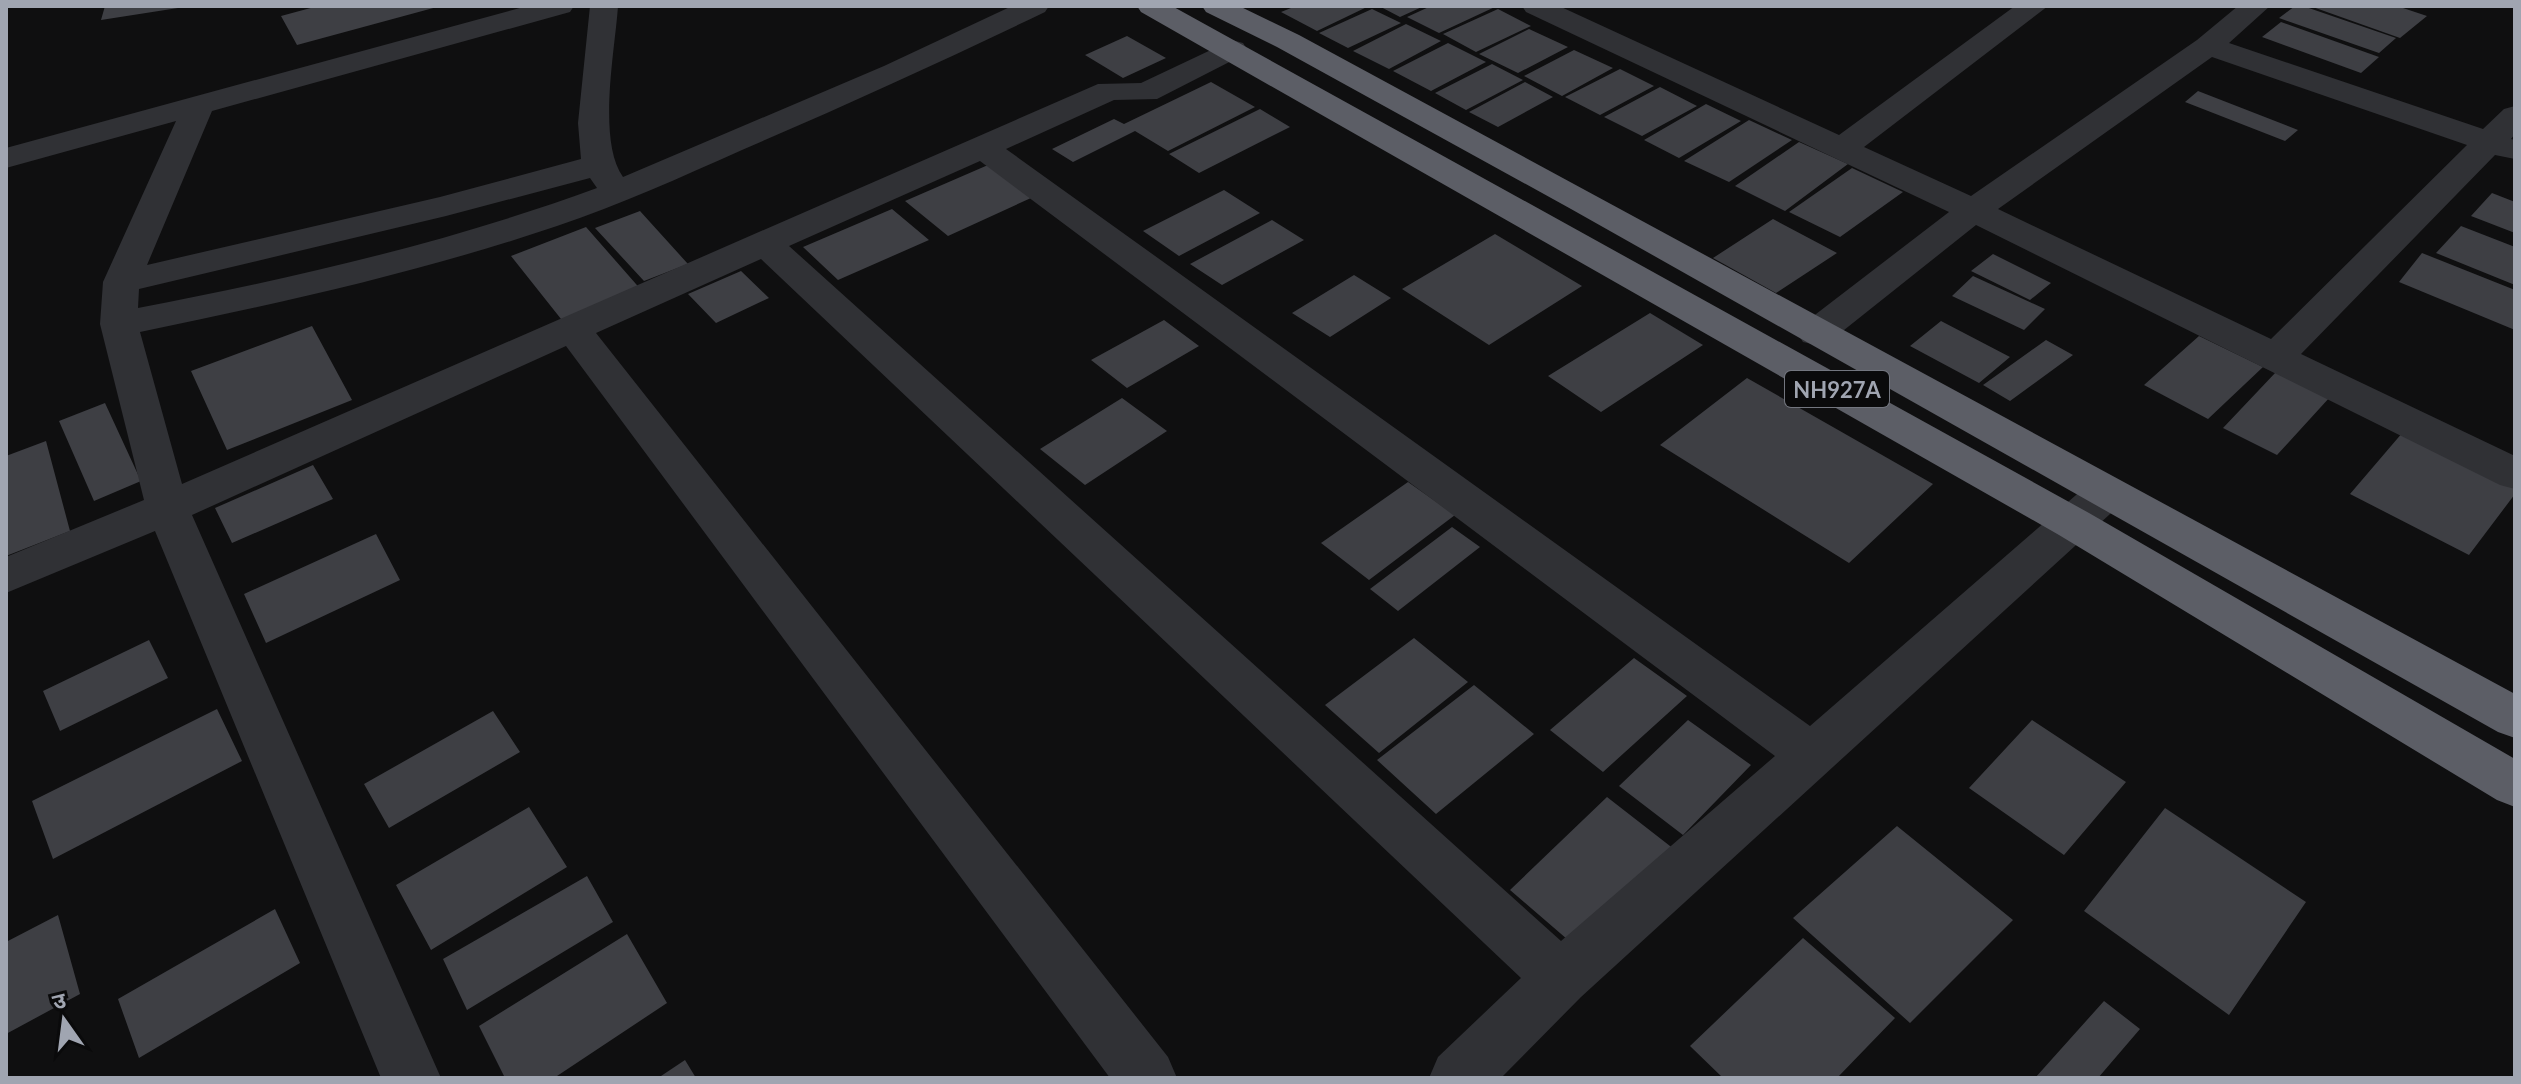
<svg xmlns="http://www.w3.org/2000/svg" width="2521" height="1084" viewBox="0 0 2521 1084" font-family="Lato,'Noto Sans Devanagari',sans-serif">
<rect width="100%" height="100%" fill="#0f0f10"/>
<path fill="#3e3f44" d="M105,6h72l1,2 -77,12z
M318,6h118l1,1 -140,38 -16,-29z
M1296,6h73l-52,25 -36,-19z
M1379,6h45l-24,11z
M1431,6h66l-58,27 -32,-16z
M2295,6h8l93,32 -17,15 -100,-35z
M2310,6h87l30,10 -27,22z
M1372,9l29,14 -53,25 -29,-15z
M1498,9l33,17 -55,26 -33,-18z
M2281,22l98,35 -18,16 -99,-36z
M1406,24l35,17 -52,28 -36,-18z
M1529,29l39,18 -50,26 -39,-19z
M1127,36l39,22 -43,20 -38,-23z
M1448,43l38,19 -55,29 -38,-20z
M1574,50l39,18 -51,28 -38,-20z
M1492,64l31,16 -57,30 -31,-17z
M1620,69l34,17 -54,29 -35,-18z
M1211,82l44,25 -87,44 -33,-20 -62,31 -21,-13 62,-30 10,5z
M1525,82l28,15 -55,30 -29,-15z
M1660,87l37,19 -55,30 -38,-19z
M2198,91l100,39 -13,11 -100,-39z
M1706,104l35,17 -62,37 -35,-18z
M1260,109l30,18 -91,46 -30,-19z
M1749,120l43,20 -63,42 -45,-21z
M1799,142l49,22 -63,47 -50,-25z
M988,165l43,33 -83,38 -43,-35z
M1852,168l51,24 -63,45 -51,-25z
M1224,190l36,23 -81,43 -36,-25z
M2492,193l23,9v31l-44,-17z
M892,209l37,31 -91,40 -35,-33z
M640,211l48,53 -44,17 -49,-53z
M1773,219l64,34 -61,40 -63,-35z
M1272,220l32,20 -82,45 -32,-21z
M2461,226l54,21v38l-79,-32z
M586,227l57,65 -78,32 -54,-68z
M1495,234l87,52 -93,59 -87,-56z
M2422,253l93,37v40l-116,-48z
M1993,254l58,29 -21,17 -59,-29z
M741,271l28,27 -53,25 -28,-29z
M1354,275l37,23 -61,39 -38,-24z
M1973,276l72,33 -21,21 -72,-34z
M1650,313l53,32 -102,67 -53,-36z
M1164,320l35,26 -72,42 -36,-28z
M1941,321l69,36 -31,26 -69,-37z
M312,326l40,74 -125,50 -36,-79z
M2199,336l64,31 -55,52 -64,-34z
M2046,340l27,15 -63,46 -27,-16z
M2276,372l54,25 -53,58 -54,-27z
M1747,378l186,106 -84,79 -189,-118z
M1122,398l45,33 -82,54 -45,-36z
M105,403l36,78 -47,20 -35,-80z
M2403,432l112,55v7l-46,61 -119,-61z
M46,441l24,90 -64,25v-100z
M313,465l20,34 -101,44 -17,-35z
M1408,482l47,33 -86,65 -48,-37z
M1452,527l28,20 -82,64 -28,-22z
M376,534l24,46 -134,63 -22,-49z
M1414,638l54,44 -89,71 -54,-48z
M149,640l19,38 -108,53 -17,-40z
M1634,658l53,38 -84,76 -53,-42z
M1474,685l60,49 -98,80 -59,-54z
M217,709l25,52 -189,98 -21,-58z
M493,711l27,41 -131,76 -25,-44z
M1688,720l63,45 -68,70 -64,-49z
M2032,720l94,62 -62,73 -95,-67z
M1607,797l72,56 -97,99 -72,-62z
M529,807l38,60 -136,83 -35,-65z
M2165,808l141,94 -77,113 -145,-104z
M1897,826l116,94 -103,103 -117,-105z
M587,876l26,46 -146,88 -24,-51z
M275,909l25,54 -161,95 -21,-59z
M58,915l22,79 -74,40v-92z
M627,934l40,69 -113,75h-49l-26,-52z
M1803,938l92,80 -58,60h-114l-33,-32z
M2104,1001l36,28 -42,49h-63z
M685,1060l11,18h-38z"/>
<g fill="none" stroke-linecap="round" stroke-linejoin="round">
<path fill="#303135" fill-rule="evenodd" d="M527,6h47l-4,6 -358,99 -65,154 293,-68 141,-38 -3,-36 12,-117h28c-3,45 -21,134 5,171l261,-111 128,-60h37l-4,6c-100,48 -201,94 -303,138 -61,27 -122,55 -185,76 -136,46 -276,77 -417,106l42,152 916,-400 43,-1 91,-43 11,3 4,6 -4,6 -86,44 -43,1 -108,49 804,577 281,-244 15,-4 15,4 6,11 -6,11 -540,493 -80,81h-72l9,-21 83,-79 -760,-719 -165,74 572,724 9,21h-67l-544,-732 -374,169 249,563h-60l-226,-547 -149,62v-36l138,-57 -44,-176 3,-42 73,-161 -170,47v-20zM980,161l795,595 -214,185 -772,-695zM590,178l7,10c-150,55 -303,90 -459,120l1,-19 307,-73z
M1522,6h37l280,129 176,-129h33l-184,141 107,49 226,-156 41,-34h32l-41,37 254,86 21,-20 11,-3v28l-4,5 4,1v19l-20,-4 -194,199 214,102v33l-15,-4 -524,-260 -147,117 -13,3 -13,-3 -6,-9 6,-9 146,-112 -423,-200zM2212,57l255,88 -196,194 -273,-130z"/>
<path fill="#5c5e66" fill-rule="evenodd" d="M1137,6h35l917,507 426,246v48l-18,-7 -438,-265 -918,-523z
M1202,6h37l60,29 1216,659v44l-17,-6 -927,-523 -294,-162 -71,-35z"/>
</g>
<g text-anchor="middle" dominant-baseline="central" stroke-width="7" stroke-linejoin="round" paint-order="stroke">
<rect fill="#0a0a0b" stroke="#73767f" stroke-width="2" x="1785" y="371" width="104" height="36" rx="6"/>
<g font-size="22" font-weight="bold" fill="#a0a5b1">
<text x="1837" y="389">NH927A</text>
</g>
</g>
<rect width="2521" height="1084" fill="none" stroke="#a0a5b1" stroke-width="16"/>
<g transform="translate(64 1020) rotate(346)" stroke="#0a0a0b" stroke-width="6" paint-order="stroke">
<path d="M0-6L14 30L0 20L-14 30Z" fill="#a0a5b1"/>
<text y="-12" font-size="22" font-weight="bold" text-anchor="middle" fill="#a0a5b1">उ</text>
</g>
</svg>
